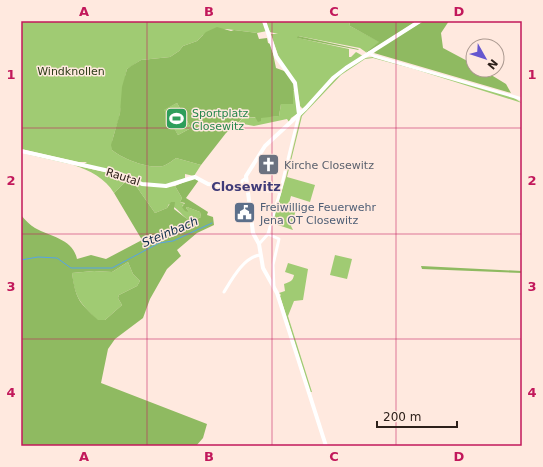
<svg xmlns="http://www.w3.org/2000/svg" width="543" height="467" viewBox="0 0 543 467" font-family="'DejaVu Sans',sans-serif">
<rect width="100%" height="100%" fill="#ffe9df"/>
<path fill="#a0cb73" d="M21,21h242l4,10 -10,2 -31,-4 -23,6 -6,6 -14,5 -4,5 -9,6 -29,3 -14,9c-4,15 -4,29 -7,44 -2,13 -9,24 -8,37 11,9 36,19 51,16 4,-1 10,-6 13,-8l25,7 -7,11 -9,-2v5l-18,6 -25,-2 -16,-8 -42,-11 3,-2h-9l-57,-13z
M265,21h84l1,5 30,16 -14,10 1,1 -7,-5 -62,-12v2l51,11v8h2l5,-5 7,4 -18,11 -42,42 -3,-3 -4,-24 -16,-21 -9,-27h7l-8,-2z
M373,57l138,39 11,7 -108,-34 -41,-11 -8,1 -24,16 -39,41 -15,61 28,8 -5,17 -19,-6 -3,11 8,3 -5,16 2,4 -21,-7 14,-46 15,-62 39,-41 24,-16z
M296,88l1,26 -6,4 -2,4 -2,-3 -33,7 -16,-3 5,-5 36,-2 2,-12h12v-13z
M177,103l14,25 -13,7 -15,-25z
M21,153l97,22 10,4 -14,14c-17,-29 -62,-33 -93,-40z
M134,183l33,4 8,-1 7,12 -2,4 5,2 -3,2 7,6 -3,-4 1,-1 13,5 1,5 -10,5c-8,-5 -14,-15 -22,-18l-2,4 -12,5z
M335,255l17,4 -5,20 -17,-4z
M128,262l5,12 7,7 -3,5 -18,9 -1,3 4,7 -17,15 -7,1c-18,-19 -23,-22 -26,-48l22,-2 18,1z
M288,263l20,6 -5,31 -9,1 -6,15 24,76h-2l-30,-96 1,-1 -2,-2 6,-2 -1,-7c6,-2 9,-3 10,-9l-9,-3z"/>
<path fill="#8fba61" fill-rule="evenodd" d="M349,21h68l-50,32 -1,-1 13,-10 -29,-16z
M423,21h26l-8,12 2,15 30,16v6h10l23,14 5,9 -137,-40 1,-2z
M217,27l14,4 3,-1 23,3 2,6 8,-1 1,5 3,1 5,24 11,4 9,16 -3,3v13h-12l-2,12 -18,2v3l-3,1 -3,-5 -12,1 -17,15 -25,32 -25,-7c-3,2 -9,7 -13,8 -15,3 -40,-7 -51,-16l-1,-5 9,-32 2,-26 5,-18 4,-3 10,-6 29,-3 9,-6 4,-5 14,-5 9,-9zM177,103l14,25 -13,7 -14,-25z
M298,36l60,13 1,1 -62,-12z
M194,178l5,2 -13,18 22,14 -1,3 6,2 1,8 -17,8 -20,17 4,6 -14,13 -17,30 -7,19 -28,21 -7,10 -7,34 106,41 -4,14 -7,8h-175v-231c4,5 9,10 14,13 16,9 38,11 42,31l14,-4 15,4 36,-19 -28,-47 14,-14 6,4 21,30 12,-5 4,-6h4l-1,7 17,13 10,-5 -1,-5 -13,-5 -1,1 3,4 -4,-1 -3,-4 3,-4 -5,-1 2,-4 -7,-12zM128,262l5,12 7,7 -3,5 -18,9 -1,3 4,7 -17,15h-7c-19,-18 -22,-20 -26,-47l22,-2 18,1z
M421,266l101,5v2l-100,-4z"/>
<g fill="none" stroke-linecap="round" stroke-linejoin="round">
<path stroke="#55a3e7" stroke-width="1" d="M21,260l17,-3 19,1 14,10h41l47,-25 14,-2 39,-18"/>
<path stroke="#fff" stroke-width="3" d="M369,53l5,3 148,43
M241,188l1,-7 4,-3
M248,189l32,3
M268,234l11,5 -6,26 1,22
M259,244l9,-10 12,-42 19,-78
M224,292c8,-13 20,-35 36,-37"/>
<path stroke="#fff" stroke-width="4" d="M264,21l12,35 19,27 4,31
M21,151l97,22 24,11 24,2 29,-9 13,7 40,5
M326,446l-49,-153 -14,-25 -4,-24 -6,-11 -7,-57 19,-30 41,-38 27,-30 13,-10 74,-47"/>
</g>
<path fill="none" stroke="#c2185b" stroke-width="1" stroke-opacity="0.55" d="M147,21v425M272,21v425M396,21v425M21,128h501M21,234h501M21,339h501"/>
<defs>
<symbol id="stadium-square" viewBox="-11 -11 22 22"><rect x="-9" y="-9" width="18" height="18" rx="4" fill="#2e9e5b" stroke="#ffe9df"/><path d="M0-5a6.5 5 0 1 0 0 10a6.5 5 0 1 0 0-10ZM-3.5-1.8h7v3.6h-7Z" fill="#fff"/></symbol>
<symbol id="church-square" viewBox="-11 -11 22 22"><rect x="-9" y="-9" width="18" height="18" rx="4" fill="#6b7280" stroke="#ffe9df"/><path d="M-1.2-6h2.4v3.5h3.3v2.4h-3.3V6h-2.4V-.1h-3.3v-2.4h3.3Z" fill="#fff"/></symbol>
<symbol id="civic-square" viewBox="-11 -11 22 22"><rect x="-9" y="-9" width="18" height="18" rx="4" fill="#5c6f8a" stroke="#ffe9df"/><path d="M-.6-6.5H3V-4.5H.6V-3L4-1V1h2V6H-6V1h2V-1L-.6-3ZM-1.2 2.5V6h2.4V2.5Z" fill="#fff"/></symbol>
</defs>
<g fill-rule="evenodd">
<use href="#stadium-square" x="164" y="106" width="25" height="25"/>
<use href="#church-square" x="256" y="152" width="25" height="25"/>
<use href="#civic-square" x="232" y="200" width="25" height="25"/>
</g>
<g text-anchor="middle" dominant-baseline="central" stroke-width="3" stroke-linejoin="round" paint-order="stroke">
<g font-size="11" fill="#2c3d18" stroke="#ffe9df">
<text x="71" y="71">Windknollen</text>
</g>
<g font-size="11" fill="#27864d" stroke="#ffe9df" text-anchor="start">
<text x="192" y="113">Sportplatz<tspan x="192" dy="13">Closewitz</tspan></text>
</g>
<g font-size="11" fill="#5b616d" stroke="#ffe9df" text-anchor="start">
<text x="284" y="165">Kirche Closewitz</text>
</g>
<g font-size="11" fill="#2d201a" stroke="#ffe9df">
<text transform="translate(123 177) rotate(18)">Rautal</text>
</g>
<g font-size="11" fill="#4e5e75" stroke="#ffe9df" text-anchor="start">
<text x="260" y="207">Freiwillige Feuerwehr<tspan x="260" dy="13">Jena OT Closewitz</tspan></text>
</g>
<g font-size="12" font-style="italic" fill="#0f2f4b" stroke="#ffe9df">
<text transform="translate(170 232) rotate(-23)">Steinbach</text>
</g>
<g font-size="13" font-weight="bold" fill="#403b78" stroke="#ffe9df">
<text x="246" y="186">Closewitz</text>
</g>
</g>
<rect width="543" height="467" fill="none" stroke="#ffe9df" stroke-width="44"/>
<g transform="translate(485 58) rotate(129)"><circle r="19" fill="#ffe9df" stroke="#ab9990"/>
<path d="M0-3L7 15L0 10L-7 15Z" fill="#6556cf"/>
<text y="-6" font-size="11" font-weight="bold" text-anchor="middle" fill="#2d201a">N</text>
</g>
<path d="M377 421v6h80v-6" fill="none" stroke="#2d201a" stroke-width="2"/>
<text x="383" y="421" font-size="12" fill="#2d201a" stroke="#ffe9df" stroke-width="3" paint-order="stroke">200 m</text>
<rect x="22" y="22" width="499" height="423" fill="none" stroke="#c2185b" stroke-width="1.5"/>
<g font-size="13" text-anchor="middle" font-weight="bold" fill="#c2185b">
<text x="84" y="16">A</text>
<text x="209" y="16">B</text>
<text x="334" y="16">C</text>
<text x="459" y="16">D</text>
<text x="11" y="79">1</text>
<text x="532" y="79">1</text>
<text x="11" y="185">2</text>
<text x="532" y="185">2</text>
<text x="11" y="291">3</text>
<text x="532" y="291">3</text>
<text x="11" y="397">4</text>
<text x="532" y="397">4</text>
<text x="84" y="461">A</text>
<text x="209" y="461">B</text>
<text x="334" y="461">C</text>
<text x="459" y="461">D</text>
</g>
</svg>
